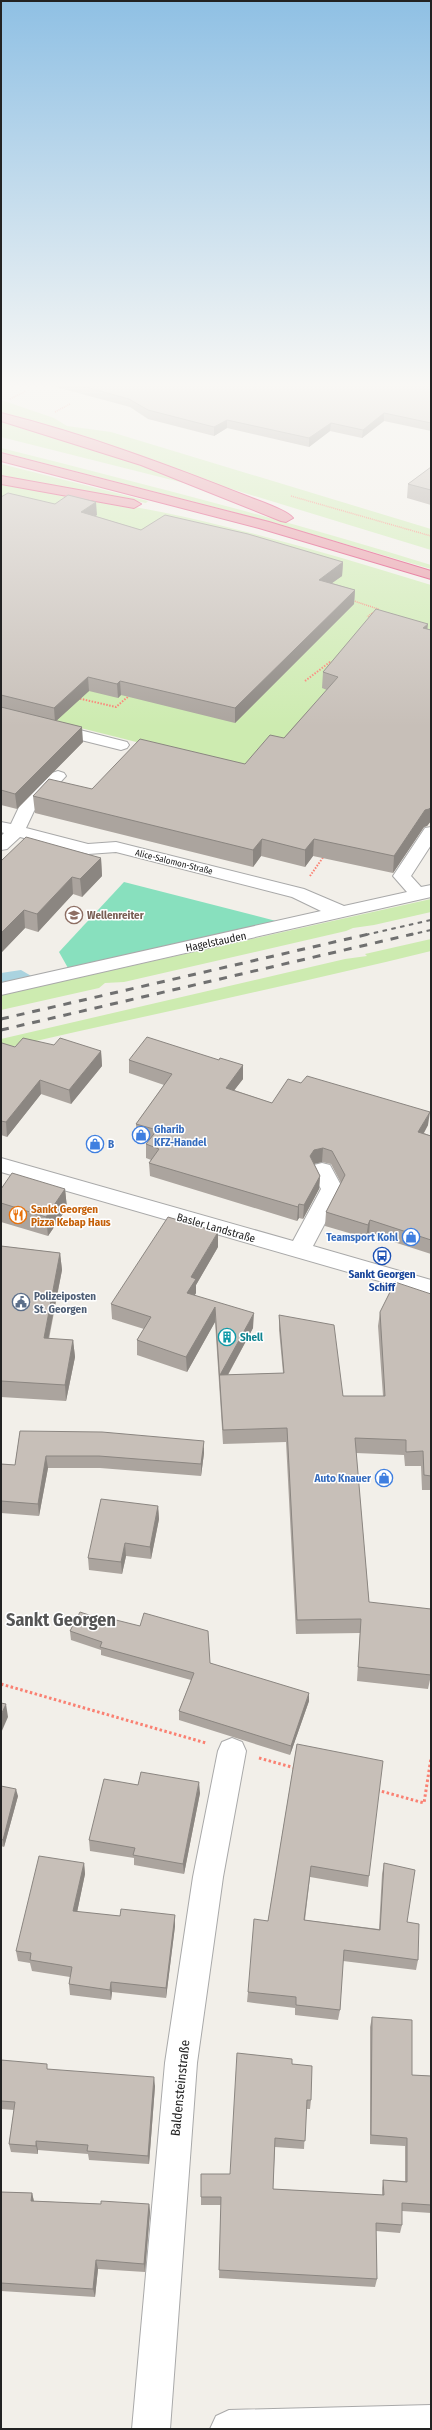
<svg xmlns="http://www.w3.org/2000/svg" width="432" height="2430" viewBox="0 0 432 2430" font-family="'Fira Sans Condensed',sans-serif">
<rect width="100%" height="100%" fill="#f2efe9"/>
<path fill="#cdebb0" d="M1,400l53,18 13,8 44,6 320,97v21l-209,-64 -34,-2 -187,-47z
M1,448c144,36 288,73 430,117v4l-175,-51 -255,-66z
M1,464l147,37 -2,2 -145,-27z
M1,483c75,14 152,25 226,44 69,17 136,37 204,58v231l-430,-108z
M431,899v13l-57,13 -21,3 -7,3 -222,51 -19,1 -6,5 -98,22v-15z
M431,939v12c-143,35 -287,65 -430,98v-10l344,-80 22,-3 -2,-2z"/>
<path fill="#88e0be" d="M124,882l156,40 -212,46 -9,-16z"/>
<path fill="#aad3df" d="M21,970l12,7 -32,6v-10z"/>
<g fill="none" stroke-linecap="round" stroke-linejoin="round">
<defs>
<path id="minor" d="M1,710l126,32 2,3 -2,3 -6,2 -120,-30z
M58,771l6,2 2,3 -32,35 -8,17 62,16 28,-2 188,47 40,17 63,-14 -14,-16 32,-48 6,-1v18l-20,31 10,11 10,-2v12l-430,98v-12l320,-72 -29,-14 -176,-45 -28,2 -68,-17 -13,12 -6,1v-14l3,-3 -3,-1v-10l10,2 9,-19 32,-32z
M1,1158l292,83 28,-52 -10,-19 3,-5 8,-2 8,2 13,24 -30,57 118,34v16l-430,-124z
M232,1738l10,4 4,9 -23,126 -26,186 -27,366h-38l33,-366 28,-186 25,-126 4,-9z
M431,2405v24h-221l6,-13 13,-6z"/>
<path id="highway" d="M1,413c84,21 167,52 248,84 10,4 38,13 44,21l-7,4 -5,-1 -140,-56 -140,-44z
M1,453l268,69 162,49v8l-172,-51 -258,-67z
M1,476l133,24 7,4 -7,4 -133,-24z"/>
</defs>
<use href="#minor" stroke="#a9a9a9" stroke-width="2"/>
<use href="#highway" stroke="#dc2a67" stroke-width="2"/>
<path stroke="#fa8072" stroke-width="1.5" stroke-dasharray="1 1" stroke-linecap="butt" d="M10,399l16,-8
M55,412l15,-8
M291,496l140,40
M351,600l27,9 -11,8"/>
<path stroke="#fa8072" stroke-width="2" stroke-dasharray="1.5 1.5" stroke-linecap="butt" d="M305,681l25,-19 4,1
M77,698l39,9 14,-12
M310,876l14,-20"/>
<path stroke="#fa8072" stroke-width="3" stroke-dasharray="2.5 2.5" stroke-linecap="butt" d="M1,1684l205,59
M259,1758l36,10
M377,1790l47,13 7,-45"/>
<use href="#minor" fill="#fff" fill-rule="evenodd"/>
<use href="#highway" fill="#e892a2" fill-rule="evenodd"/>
<path stroke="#707070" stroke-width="2" stroke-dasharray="4.5 4.5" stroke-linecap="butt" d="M365,935l66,-15
M409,935l22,-5"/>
<path stroke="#707070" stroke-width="3" stroke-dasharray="8 8" stroke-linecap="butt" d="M1,1019l368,-85
M1,1030l412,-96"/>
</g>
<path fill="#aba49e" d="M52,386h379v45l-47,-10 -22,17 -32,-7 -21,16 -82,-19 -13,8 -66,-17 -18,-12z
M431,467v38l-24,-7 1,-14z
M1,497l96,18 -2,1 46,14 202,32 -1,14 -10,7 23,7 -1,14 -119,119 -114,-28 -3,3 -29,-7 -33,30 27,21 -66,67 -16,-4z
M427,629l4,1v191l-4,5 -3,1 -31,46 -80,-17 -8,11 -44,-11 -8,11 -218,-54 -2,-17 59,-7 153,-25 39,-26 43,-48 -5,-2 1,-16z
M101,858l1,18 -20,21 -9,-3 -35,38 -13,-4 -24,25v-92z
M1,1044l14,3 39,-2 47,6 1,15 -31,38 -30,-10 -34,43 -6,-2z
M129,1060h90l24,5v14l-9,11 38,13 156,22 -4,8 7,3v118l-62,-20 -3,4 -41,-12 1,-14 15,-29 -10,-19 -9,-2 -8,1 6,13 -1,13 -16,30 -4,-1 -2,3 -147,-45 -1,-13 2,-3 -5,-2v-14l2,-3 -11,-4 -1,-13 28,-39 -35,-12z
M1,1189h64l2,19 -19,28 -47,-14z
M1,1246l59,7 2,17 -13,69 24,1 2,17 -9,44 -65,-4z
M218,1247l-22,38v8l-1,2 58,33 -25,47 55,-2 -4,-43v-15l64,81h40l-5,-70 2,-14 51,-18v196h-9l-1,-24h-16l-1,-11 -48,-2 13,149 62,73 -3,14 -71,-8 3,-48 -64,1 -10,-192 -63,2 -8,-122 -28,50 -50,-17v-15l7,-11 -32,-10 -1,-15z
M20,1431l184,22 -3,23 -101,-8h-52l-9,48 -38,-3v-49l14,1z
M158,1506l1,13 -8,40 -25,-3 -4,18 -33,-4 -1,-12z
M70,1631l140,32 99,38 -19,54 -111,-35v-9l12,-31 -90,-25v-5l-30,-10z
M297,1744l72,132 -1,11 -58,-10 -5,43 74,9 3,-55 2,-11 23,59 11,38 -2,10 -73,-9 -3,49 -2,10 -43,-5v-7l-48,-6 1,-10 20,-71z
M138,1785l62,8 -16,81 -50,-9v-7l-44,-7 -1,-11z
M1,1786l17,10 -14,51 -3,-1z
M84,1863l1,11 -8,38 43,4 55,-1v11l-9,72 -54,-6 -1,8 -41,-5 -1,-11 1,-7 -38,-6 -2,-8 -12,-2 -2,-10z
M372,2017l40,58 19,1v137l-29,-2v14l-2,8 -24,-2 1,48 -2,8 -156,-9 2,-73h-20v-31h29l62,-110 19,36 -1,9h-4l-2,40 -29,-2 -2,42 109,6v-7l1,-8 22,1v-35l-35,-2v-117z
M1,2060l47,9 107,17 -6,78 -60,-4 -1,-6 -50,-4v4l-27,-2 -2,-8 5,-34 -13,-1z
M1,2192l31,1 2,8 67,3h48l1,8 -5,60 -47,-3 -3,28 -94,-6z"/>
<path fill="#8b8681" d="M384,413v8l-22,17 1,-8z
M227,420v8l-13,8v-9z
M331,423l-1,8 -21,16v-9z
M96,502l1,13 -15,10 -1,-13z
M343,562l-1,14 -24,17 1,-13z
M355,590l-1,14 -119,119v-15z
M428,624l-2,16 -3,-12z
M88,677l1,14 -34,31 -1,-14z
M120,681l1,14 -3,3 -1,-14z
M82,727l1,15 -66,67 -2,-15z
M431,807v14l-4,5 -3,1 -31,46 1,-17 31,-46z
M262,839l-1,17 -8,11v-17z
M314,839l-1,17 -8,11v-17z
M101,858l1,18 -20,21 -2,-18z
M72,877l1,17 -35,38 -1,-18z
M24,910l1,18 -24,25v-20z
M101,1051l1,15 -31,38 -2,-14z
M243,1065v14l-17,22v-13z
M40,1080l1,14 -34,43 -1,-15z
M430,1112l-2,13 -11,20 1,-13z
M323,1148l-1,14 -8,2 -4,-8 4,-6z
M320,1176l-1,13 -16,30 1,-14z
M65,1189l2,19 -19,28 -2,-19z
M299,1204v14l-2,3 1,-14z
M370,1220l-1,14 -3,4 2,-13z
M218,1232v15l-22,38v8l-9,14v-14l4,-16z
M60,1253l2,17 -17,85 -1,-17z
M215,1307v15l-28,50 -1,-15z
M254,1313l-1,15 -33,61v-14z
M73,1340l2,17 -9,44 -1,-16z
M204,1441v12l-3,23v-12z
M46,1456l2,12 -9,48 -1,-12z
M158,1506l1,13 -8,40 -1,-12z
M125,1543l1,13 -4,18 -1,-12z
M309,1693v8l-19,54 1,-9z
M6,1704l2,13 -7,16v-18z
M199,1782l1,11 -16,81 -1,-10z
M16,1789l2,7 -14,51 -1,-7z
M84,1863l1,11 -10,48 -2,-11z
M175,1915v11l-9,72v-10z
M111,1982l1,10 -1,8 -1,-10z
M154,2077l1,9 -6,78 -1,-8z
M36,2141l2,9v4l-2,-8z
M32,2193l2,9 -3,-1z
M149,2204l1,8 -5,60 -1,-8z
M96,2260l2,9 -3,28 -2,-8z"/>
<path fill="#c7bfb8" stroke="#8b8681" d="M82,386h349v37l-47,-10 -21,17 -32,-7 -22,15 -82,-18 -13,7 -66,-17 -19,-11z
M431,467v23l-23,-6z
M8,493l47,11 13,-9 28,7 -15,10 60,18 24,-15 83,19 95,28 -24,18 36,10 -120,118 -115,-27 -3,3 -29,-7 -34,31 -53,-13v-198z
M376,609l52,15 -5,4 8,2v177l-2,2 -4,1 -31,46 -80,-17 -9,11 -43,-11 -9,11 -220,-54 16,-17 43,10 48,-50 105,25 25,-29 14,3 54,-61 -15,-5z
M1,707l81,20 -67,67 -14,-4z
M26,837l75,21 -21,21 -8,-2 -35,37 -13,-4 -23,23v-72z
M147,1037l72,23 1,-2 23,7 -17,23 46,15 16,-24 13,4 6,-7 123,36 -12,20 13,4v104l-61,-20 -2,5 -42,-13 19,-37 -13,-24 -9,-3 -9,2 -4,6 10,20 -16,29 -5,-1 -1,3 -149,-44 10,-14 -13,-5 11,-14 -21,-6 36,-50 -43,-14z
M23,1038l31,7 6,-7 41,13 -32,39 -29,-10 -34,42 -5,-1v-77l1,-1 13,4z
M12,1173l53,16 -19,28 -45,-14v-14z
M168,1217l50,15 -27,45 5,2 -9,14 67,20 -34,62 64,-2 -5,-58 55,10 9,71h42l-5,-84 15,-30 36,12v182l-7,-1 -1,-24 -17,1v-12l-51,-2 14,164 62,7v66l-73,-8 3,-48 -64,1 -10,-192 -64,2 -8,-123 -29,50 -49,-17 14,-23 -40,-13z
M1,1246l59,7 -16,85 29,2 -8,45 -64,-4z
M20,1431l82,1 102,9 -3,23 -102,-8h-53l-8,48 -37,-3v-37l14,1z
M101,1499l57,7 -8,41 -25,-4 -4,19 -33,-4z
M80,1612l30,10 2,-3 28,7 4,-13 64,18 2,32 99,30 -18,53 -112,-35 15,-38 -94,-26 2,-5 -32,-11z
M1,1703l5,1 -5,11z
M297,1744l86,17 -14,115 -58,-10 -7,54 76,10 4,-67 31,7 -8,52 12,2 -1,36 -74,-10 -4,60 -44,-5v-8l-48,-5 6,-73 14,2z
M141,1772l58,10 -16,82 -50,-9 2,-7 -46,-8 15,-61 34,6z
M1,1786l15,3 -13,51 -2,-1z
M39,1856l45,7 -11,48 47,5 1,-7 54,6 -9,73 -55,-6 -1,8 -41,-6 3,-17 -42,-7 1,-7 -15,-2z
M372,2017l40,3v55l19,1v129l-29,-2v22l-26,-2 1,56 -158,-9 2,-73h-20v-23h29l7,-121 55,6v5l20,2 -1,34h-4l-2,41 -30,-3 -2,51 111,6 -1,-15 24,2v-44l-36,-3z
M1,2060l46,4v5l107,8 -6,79 -61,-5 1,-6 -52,-4v5l-27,-2 6,-42 -14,-1z
M1,2192l31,1 -1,8 70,3v-3l48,3 -5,60 -48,-4 -3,29 -92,-6z"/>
<linearGradient id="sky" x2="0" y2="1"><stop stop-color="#8fc0e4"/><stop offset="0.53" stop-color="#f9f8f5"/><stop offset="1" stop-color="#f9f8f5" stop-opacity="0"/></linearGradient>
<rect width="432" height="727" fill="url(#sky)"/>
<defs>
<symbol id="school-ring" viewBox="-11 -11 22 22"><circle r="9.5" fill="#fff" stroke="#8d6e63" stroke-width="1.5"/><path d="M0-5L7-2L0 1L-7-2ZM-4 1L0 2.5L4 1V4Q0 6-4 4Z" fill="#8d6e63"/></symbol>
<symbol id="shop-ring" viewBox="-11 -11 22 22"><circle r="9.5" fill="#fff" stroke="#3f7fe0" stroke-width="1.5"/><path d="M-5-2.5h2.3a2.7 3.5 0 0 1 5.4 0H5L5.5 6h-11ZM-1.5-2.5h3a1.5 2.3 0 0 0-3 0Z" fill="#3f7fe0"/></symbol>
<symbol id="restaurant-ring" viewBox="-11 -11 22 22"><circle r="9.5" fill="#fff" stroke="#e8710a" stroke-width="1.5"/><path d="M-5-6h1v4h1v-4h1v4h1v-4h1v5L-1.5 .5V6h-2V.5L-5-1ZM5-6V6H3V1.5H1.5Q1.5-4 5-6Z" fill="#e8710a"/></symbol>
<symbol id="bus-ring" viewBox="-11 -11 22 22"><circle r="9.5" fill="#fff" stroke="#1a4fb4" stroke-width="1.5"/><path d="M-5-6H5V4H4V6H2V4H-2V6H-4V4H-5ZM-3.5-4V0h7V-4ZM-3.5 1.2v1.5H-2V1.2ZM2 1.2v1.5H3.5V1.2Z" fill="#1a4fb4"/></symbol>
<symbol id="civic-ring" viewBox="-11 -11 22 22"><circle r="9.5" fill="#fff" stroke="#5c6f8a" stroke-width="1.5"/><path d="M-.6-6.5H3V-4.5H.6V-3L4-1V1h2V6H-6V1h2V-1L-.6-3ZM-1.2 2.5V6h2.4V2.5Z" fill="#5c6f8a"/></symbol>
<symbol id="building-ring" viewBox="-11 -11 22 22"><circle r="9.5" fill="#fff" stroke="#0f9aa8" stroke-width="1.5"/><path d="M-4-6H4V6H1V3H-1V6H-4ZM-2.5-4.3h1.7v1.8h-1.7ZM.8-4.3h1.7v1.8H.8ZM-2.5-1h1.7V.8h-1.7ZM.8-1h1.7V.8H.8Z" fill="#0f9aa8"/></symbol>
</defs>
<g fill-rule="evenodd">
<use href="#school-ring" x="64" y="905" width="20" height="20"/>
<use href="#shop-ring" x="131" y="1125" width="20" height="20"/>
<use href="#shop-ring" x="85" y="1134" width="20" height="20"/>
<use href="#restaurant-ring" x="8" y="1205" width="20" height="20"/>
<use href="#shop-ring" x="401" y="1227" width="20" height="20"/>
<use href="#bus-ring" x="372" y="1246" width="20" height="20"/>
<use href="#civic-ring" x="11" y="1292" width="20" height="20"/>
<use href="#building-ring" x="217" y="1327" width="20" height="20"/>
<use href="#shop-ring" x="374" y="1468" width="20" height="20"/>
</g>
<g text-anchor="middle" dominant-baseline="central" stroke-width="3" stroke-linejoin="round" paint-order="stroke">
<g font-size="9" fill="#222" stroke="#fff">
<text transform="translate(174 862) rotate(14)">Alice-Salomon-Straße</text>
</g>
<g font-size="11" font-weight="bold" fill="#785e54" stroke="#fff" text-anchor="start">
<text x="87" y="915">Wellenreiter</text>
</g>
<g font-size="11" fill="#222" stroke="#fff">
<text transform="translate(216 942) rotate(-12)">Hagelstauden</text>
<text transform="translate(216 1228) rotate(16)">Basler Landstraße</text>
</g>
<g font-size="11" font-weight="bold" fill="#366cbe" stroke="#fff" text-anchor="start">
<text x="154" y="1129">Gharib<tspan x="154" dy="13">KFZ-Handel</tspan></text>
<text x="108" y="1144">B</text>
<text x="398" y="1237" text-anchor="end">Teamsport Kohl</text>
<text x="371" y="1478" text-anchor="end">Auto Knauer</text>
</g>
<g font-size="11" font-weight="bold" fill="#c56008" stroke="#fff" text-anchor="start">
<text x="31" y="1209">Sankt Georgen<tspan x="31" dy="13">Pizza Kebap Haus</tspan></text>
</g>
<g font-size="11" font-weight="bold" fill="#164399" stroke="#fff">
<text x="382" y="1274">Sankt Georgen<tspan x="382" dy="13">Schiff</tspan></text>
</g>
<g font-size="11" font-weight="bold" fill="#4e5e75" stroke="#fff" text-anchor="start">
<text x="34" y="1296">Polizeiposten<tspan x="34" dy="13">St. Georgen</tspan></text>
</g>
<g font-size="11" font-weight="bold" fill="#0d838f" stroke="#fff" text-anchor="start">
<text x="240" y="1337">Shell</text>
</g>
<g font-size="13" fill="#222" stroke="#fff">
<text transform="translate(180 2088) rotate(-84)">Baldensteinstraße</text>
</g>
<g font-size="18" font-weight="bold" fill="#555" stroke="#fff">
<text x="61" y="1620">Sankt Georgen</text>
</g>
</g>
<rect width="432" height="2430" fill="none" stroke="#222222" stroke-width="4"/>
</svg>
